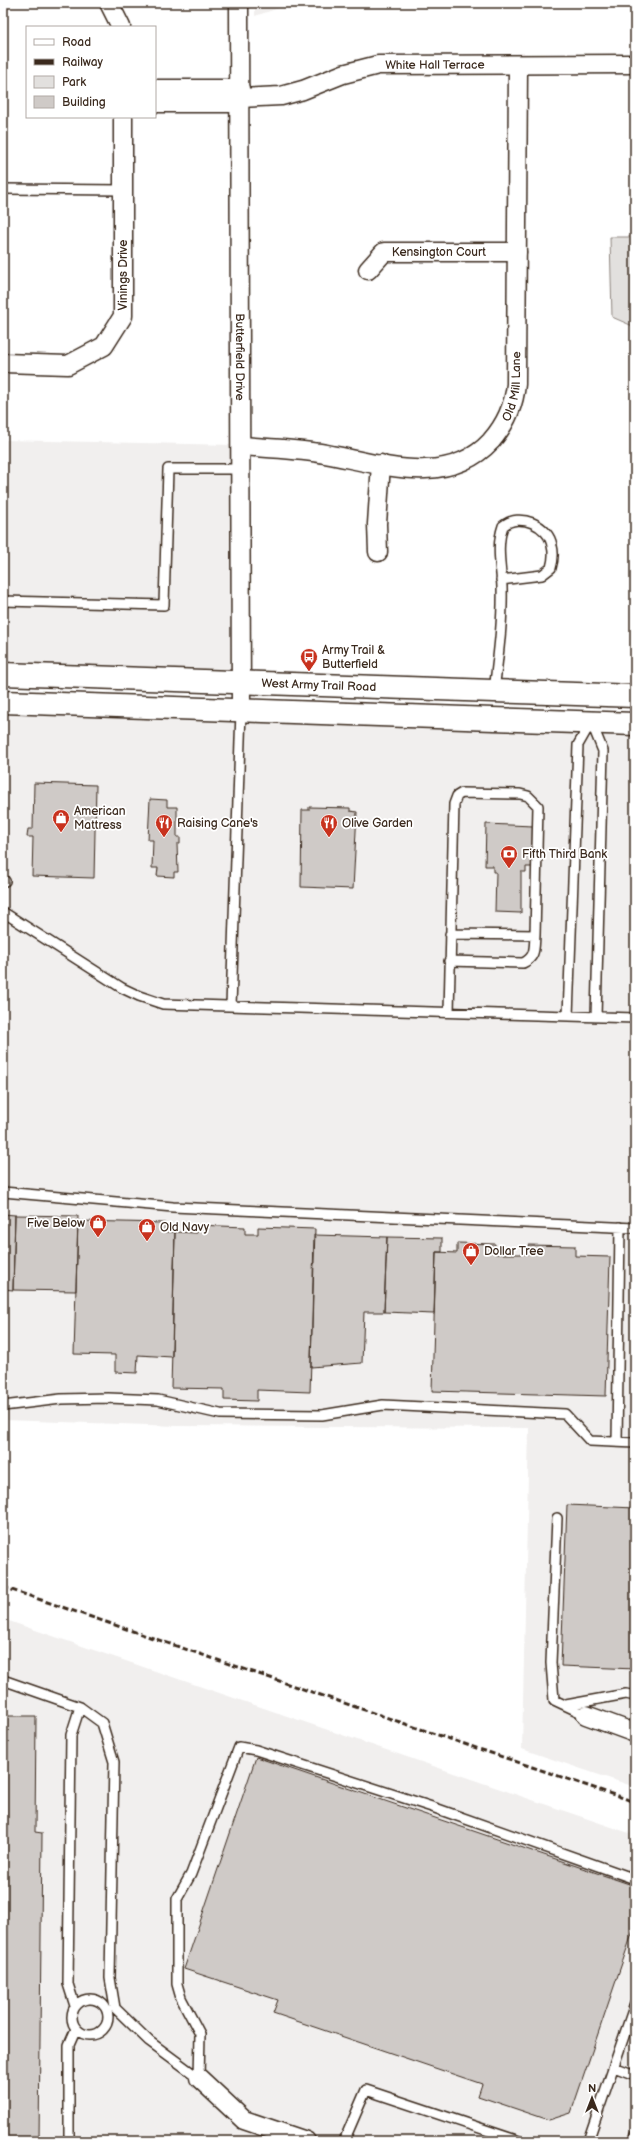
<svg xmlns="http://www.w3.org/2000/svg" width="638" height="2144" viewBox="0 0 638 2144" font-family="'Balsamiq Sans',sans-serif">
<rect width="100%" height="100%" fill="#fff"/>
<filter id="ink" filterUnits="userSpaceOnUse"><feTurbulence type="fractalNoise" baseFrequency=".025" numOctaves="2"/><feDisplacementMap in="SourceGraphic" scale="8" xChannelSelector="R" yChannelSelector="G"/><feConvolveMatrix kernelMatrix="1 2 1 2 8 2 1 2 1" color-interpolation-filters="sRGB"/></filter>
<g filter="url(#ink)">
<path fill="#f1efee" d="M255,3h39l-39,13z
M3,440l231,5v231l-231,-10z
M3,714l632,22v1051l-113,-38 7,-321 -352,-2 -174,-6z
M3,1619l632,216v306h-632z"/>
<path fill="#e2e0de" stroke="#8e857e" d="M610,237h25v90l-23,-10z"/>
<path fill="#cfcac7" stroke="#3b2a1e" d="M34,783l62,2 -2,93 -62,-2 1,-39h-6l1,-8h5z
M150,799l17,1v7h10v30h3v7h-3l1,28h-4v5l-17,-1 1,-8h-6l1,-28h-5z
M309,807l41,1v3l7,1 -4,77 -52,-2 1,-77h7z
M486,824l47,2 -1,41h-6v5h-5v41l-26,-1 1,-40h-3v-6h-8z
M3,1214l12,1 -2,75 -10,-1z
M15,1215l63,1 -2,75 -63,-1z
M78,1221l87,2v9h10l-3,125 -34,-2 -1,18 -22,-1v-17l-41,-1z
M197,1225l48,2v7h13v-7l57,2 -5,163 -53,-2v11l-33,-1v-11l-53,-1 4,-156 22,1z
M314,1235l73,2 -3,75h-20l-2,51 -51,4z
M387,1237l55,1v14h-6l-2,62 -50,-2z
M457,1243l38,1v10h33v-9l47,1v10l35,1 -4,139 -174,-5 4,-139 21,1z
M567,1505l68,3v161l-74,-3z
M3,1716h33l-1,116 7,1 -3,308h-36z
M256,1757l379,129v39l-64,188 -22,7 -71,-24 4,-12 -209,-71 5,-13 -94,-31z"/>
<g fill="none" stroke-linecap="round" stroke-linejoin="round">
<defs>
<path id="lane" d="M3,189l120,1
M3,601l161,4 4,-136h73
M494,691c4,-34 9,-69 8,-104 -1,-21 -6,-41 1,-61 16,-14 46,-1 49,20 2,7 1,15 -1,22l-9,7 -41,5
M592,724l11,27 -7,266
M3,880l2,1
M3,912l119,76 17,8 24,8 472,14
M449,961l74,2c13,-6 11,-15 12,-28l-85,-1
M231,1006l10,-295
M449,1012l5,-208 3,-8 5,-3 58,1 8,2 10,10 -3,129
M568,1016l10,-271 12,-21
M3,1192l170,15 462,21
M3,1406l58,-7 47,-1 50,2 62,14 102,1 61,-10 182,9 25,27 45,2
M617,1442l3,-215
M557,1518l-6,145 3,37 32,15
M3,1680l77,27 22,16 12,39 -4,216 5,30 34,33 50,37
M566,1705l60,-11 9,2
M72 2017a18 18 0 1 1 36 0a18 18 0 1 1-36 0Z
M75,2006l-7,-22 3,-249 9,-28
M614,2067l21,8
M199,2078l1,-44 -19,-36 -4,-14v-85l14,-25 48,-127 17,3 179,58 200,71
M69,2141v-96l7,-16
M344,2141l22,-51 153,51
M588,2141l47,-137
M633,2141l2,-7"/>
<g id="street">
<path d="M109,3l12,24"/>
<path id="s1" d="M239,3l2,708"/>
<path d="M155,89h85"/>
<path id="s2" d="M240,98l41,-2 22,-6 40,-16 35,-9 257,-1"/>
<path d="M155,103h84"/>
<path id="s3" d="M368,270l16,-18h133"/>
<path d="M3,363l65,2 36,-19 19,-30v-199"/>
<path id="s4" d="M241,446c26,2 53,3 79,7 55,9 126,37 171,-12 14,-16 23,-35 25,-57l2,-318"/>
<path d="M378,552l-1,-28 4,-60"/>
<path d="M586,1715l49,18"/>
<path d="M199,2078l45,42 62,21"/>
</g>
<g id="secondary">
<path id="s5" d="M3,674l632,22"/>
<path d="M3,702l632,22"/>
</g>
</defs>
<use href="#lane" stroke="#3b2a1e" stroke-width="12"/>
<use href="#street" stroke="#3b2a1e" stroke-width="21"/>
<use href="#secondary" stroke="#3b2a1e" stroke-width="25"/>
<use href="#lane" stroke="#fff" stroke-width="9"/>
<use href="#street" stroke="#fff" stroke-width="18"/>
<use href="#secondary" stroke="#fff" stroke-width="22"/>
<path stroke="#3b2a1e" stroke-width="3" stroke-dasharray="6 3" stroke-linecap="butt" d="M3,1587l632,215"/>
</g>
</g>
<defs>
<symbol id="bus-pin" viewBox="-11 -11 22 30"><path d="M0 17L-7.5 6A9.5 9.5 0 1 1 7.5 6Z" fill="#c8321e" stroke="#fff"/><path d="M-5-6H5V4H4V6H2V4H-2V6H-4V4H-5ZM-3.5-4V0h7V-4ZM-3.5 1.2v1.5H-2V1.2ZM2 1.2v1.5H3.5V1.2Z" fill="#fff"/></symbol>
<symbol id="shop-pin" viewBox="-11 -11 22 30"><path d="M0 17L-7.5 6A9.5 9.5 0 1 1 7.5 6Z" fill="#c8321e" stroke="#fff"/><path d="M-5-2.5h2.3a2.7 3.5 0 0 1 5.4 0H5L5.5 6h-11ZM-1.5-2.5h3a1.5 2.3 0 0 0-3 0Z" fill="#fff"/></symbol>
<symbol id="restaurant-pin" viewBox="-11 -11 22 30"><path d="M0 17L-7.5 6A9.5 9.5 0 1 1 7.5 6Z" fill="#c8321e" stroke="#fff"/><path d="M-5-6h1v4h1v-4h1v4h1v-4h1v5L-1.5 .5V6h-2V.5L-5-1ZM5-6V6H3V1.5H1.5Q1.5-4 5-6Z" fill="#fff"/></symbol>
<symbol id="bank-pin" viewBox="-11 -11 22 30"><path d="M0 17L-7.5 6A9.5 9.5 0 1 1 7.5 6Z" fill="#c8321e" stroke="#fff"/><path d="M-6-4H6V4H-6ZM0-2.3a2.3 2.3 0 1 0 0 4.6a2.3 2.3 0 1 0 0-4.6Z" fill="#fff"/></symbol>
</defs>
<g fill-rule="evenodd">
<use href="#bus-pin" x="299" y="647" width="20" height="27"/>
<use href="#shop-pin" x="51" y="808" width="20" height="27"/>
<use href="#restaurant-pin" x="154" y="813" width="20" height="27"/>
<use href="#restaurant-pin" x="319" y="813" width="20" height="27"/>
<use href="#bank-pin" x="499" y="844" width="20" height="27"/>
<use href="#shop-pin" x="88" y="1213" width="20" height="27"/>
<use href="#shop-pin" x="137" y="1217" width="20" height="27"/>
<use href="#shop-pin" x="461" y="1241" width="20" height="27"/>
</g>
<g text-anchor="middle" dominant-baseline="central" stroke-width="3.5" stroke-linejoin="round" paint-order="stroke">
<g font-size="12" fill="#3b2a1e" stroke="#fff">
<text stroke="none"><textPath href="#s2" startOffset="200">White Hall Terrace</textPath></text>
<text stroke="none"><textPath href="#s3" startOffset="79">Kensington Court</textPath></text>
<text transform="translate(123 275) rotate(-90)">Vinings Drive</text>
<text stroke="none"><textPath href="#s1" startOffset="354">Butterfield Drive</textPath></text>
<text stroke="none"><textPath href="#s4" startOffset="320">Old Mill Lane</textPath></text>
<text stroke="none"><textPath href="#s5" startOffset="316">West Army Trail Road</textPath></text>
</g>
<g font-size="12" fill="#3b2a1e" stroke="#fff" text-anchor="start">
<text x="322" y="650">Army Trail &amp;<tspan x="322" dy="14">Butterfield</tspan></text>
<text x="74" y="811">American<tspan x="74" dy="14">Mattress</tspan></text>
<text x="177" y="823">Raising Cane's</text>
<text x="342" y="823">Olive Garden</text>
<text x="522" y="854">Fifth Third Bank</text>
<text x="85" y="1223" text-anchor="end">Five Below</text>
<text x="160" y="1227">Old Navy</text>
<text x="484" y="1251">Dollar Tree</text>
</g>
</g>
<rect width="638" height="2144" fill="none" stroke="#fff" stroke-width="16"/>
<rect x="8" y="8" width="622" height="2128" fill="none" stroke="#3b2a1e" stroke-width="1.5" filter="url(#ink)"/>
<rect x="26" y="26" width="130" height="92" fill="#ffffff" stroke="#b1aaa5"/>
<rect x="34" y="39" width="20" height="6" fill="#ffffff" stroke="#b1aaa5"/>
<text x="62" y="46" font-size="12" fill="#3b2a1e">Road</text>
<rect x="34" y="59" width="20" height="6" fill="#3b2a1e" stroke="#b1aaa5"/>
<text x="62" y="66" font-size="12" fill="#3b2a1e">Railway</text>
<rect x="34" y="76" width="20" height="12" fill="#e2e0de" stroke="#b1aaa5"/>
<text x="62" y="86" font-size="12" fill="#3b2a1e">Park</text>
<rect x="34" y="96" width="20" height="12" fill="#cfcac7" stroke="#b1aaa5"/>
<text x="62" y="106" font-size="12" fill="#3b2a1e">Building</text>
<g transform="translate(592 2098)" stroke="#ffffff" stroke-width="3" paint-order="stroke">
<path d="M0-3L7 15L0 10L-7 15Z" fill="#3b2a1e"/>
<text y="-6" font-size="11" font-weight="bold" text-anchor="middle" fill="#3b2a1e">N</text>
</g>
</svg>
